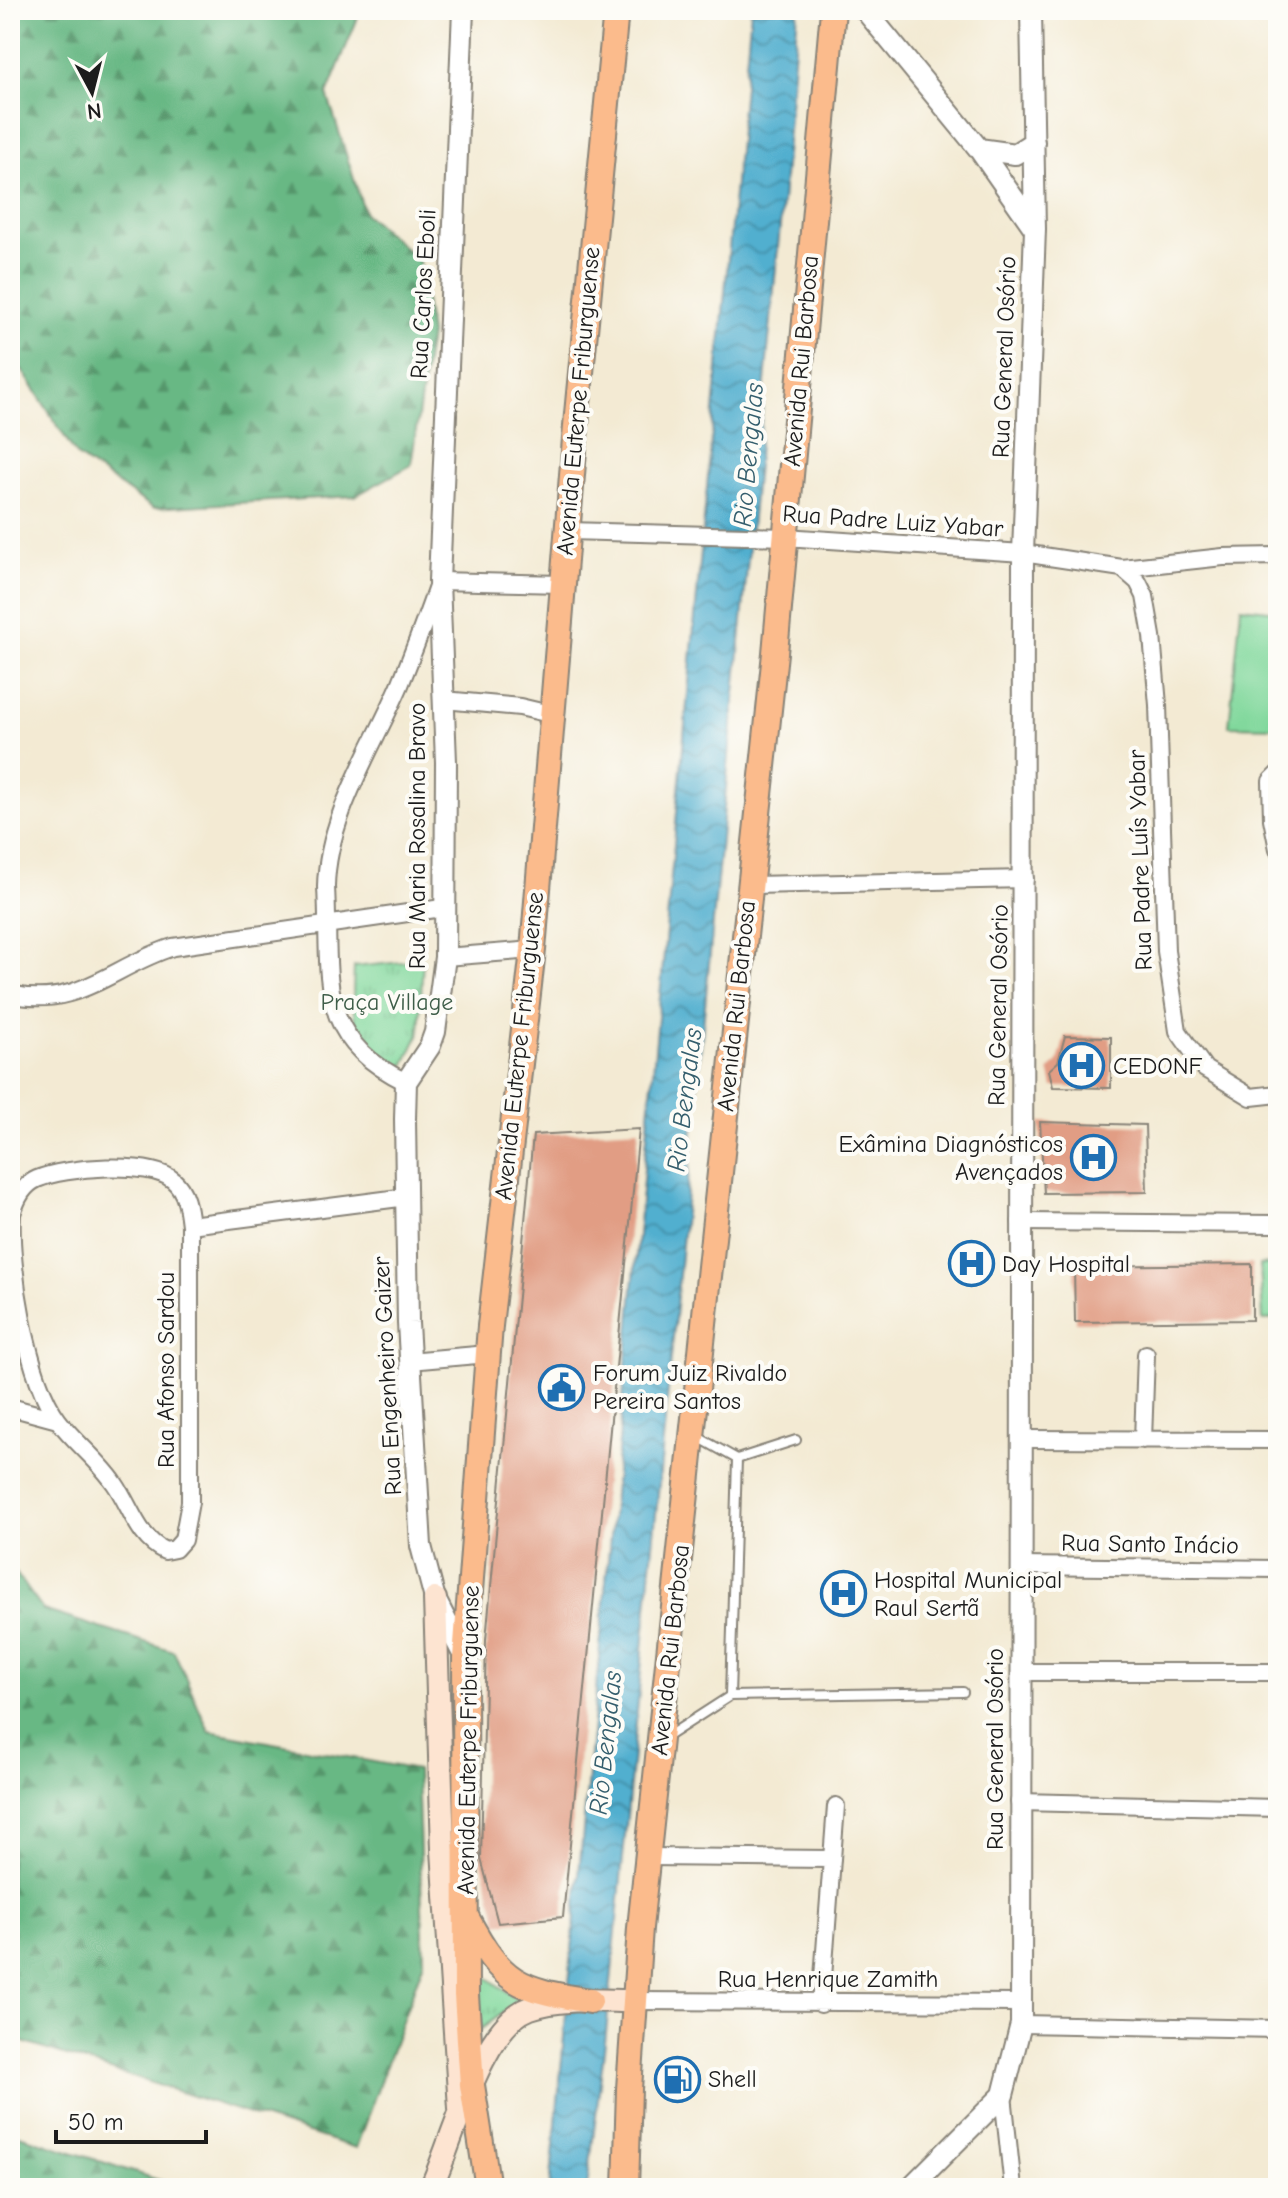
<svg xmlns="http://www.w3.org/2000/svg" width="1288" height="2198" viewBox="0 0 1288 2198" font-family="'Comic Neue',sans-serif">
<defs>
<pattern id="forest-firs" width="22" height="20" patternUnits="userSpaceOnUse" patternTransform="scale(2)"><rect width="22" height="20" fill="#68b884"/><path d="M5 1l3.5 6h-7zM16 11l3.5 6h-7z" fill="#55956b"/></pattern>
<pattern id="park-tufts" width="24" height="20" patternUnits="userSpaceOnUse" patternTransform="scale(2)"><rect width="24" height="20" fill="#81d89c"/><path d="M3 7l-1-3M5 7V3M7 7l1-3M15 17l-1-3M17 17v-4M19 17l1-3" fill="none" stroke="#6fb986"/></pattern>
<pattern id="water-waves" width="16" height="10" patternUnits="userSpaceOnUse" patternTransform="scale(2)"><rect width="16" height="10" fill="#51afcf"/><path d="M0 5q4-4 8 0t8 0" fill="none" stroke="#428ea7"/></pattern>
</defs>
<rect width="100%" height="100%" fill="#fdfcf7"/>
<filter id="ink" filterUnits="userSpaceOnUse"><feTurbulence type="fractalNoise" baseFrequency=".0125" numOctaves="2"/><feDisplacementMap in="SourceGraphic" scale="16" xChannelSelector="R" yChannelSelector="G"/><feConvolveMatrix kernelMatrix="1 2 1 2 8 2 1 2 1" color-interpolation-filters="sRGB"/></filter>
<filter id="wash" filterUnits="userSpaceOnUse"><feTurbulence type="fractalNoise" baseFrequency=".006" numOctaves="4" result="noise"/><feDisplacementMap in="SourceGraphic" scale="32" xChannelSelector="R" yChannelSelector="G"/><feGaussianBlur stdDeviation="1.8" result="paint"/><feColorMatrix in="noise" values="0 0 0 0 0 0 0 0 0 0 0 0 0 0 0 0 0 1.4 0 .05"/><feComposite in="paint" operator="in"/></filter>
<g filter="url(#wash)">
<rect width="100%" height="100%" fill="#f3ead3"/>
<path fill="url(#forest-firs)" stroke="#426a50" stroke-width="2" d="M10,10h351l-34,84 38,120 54,46 11,74 -19,131 -56,31 -202,12 -76,-52 -67,-105z
M10,1565l33,45 131,41 35,80 208,39 7,191 -68,187 -346,-110z
M10,2132l173,56h-173z"/>
<path fill="url(#park-tufts)" stroke="#4e7a5c" stroke-width="2" d="M423,960l-4,74 -15,32c-9,-3 -23,-4 -30,-10 -26,-22 -21,-60 -20,-89z
M477,1970l42,31 -38,28z"/>
<path fill="#81d89c" stroke="#4e7a5c" stroke-width="2" d="M1241,607l37,4v116l-49,-1z
M1278,1264v55l-15,1 -3,-55z"/>
<path fill="url(#water-waves)" stroke="#366676" stroke-width="2" d="M751,10h47l-18,216 -174,1808 -19,154h-37z"/>
<g id="blocks">
<path fill="#e19d84" d="M1065,1036l46,1v51l-58,-1 -4,-17 9,-8z
M1040,1122l105,3 2,67 -103,1z
M639,1129l-76,788 -65,6 -17,-64 5,-219 47,-505z
M1252,1264v56l-177,2 -1,-56z"/>
</g>
</g>
<g filter="url(#ink)">
<use href="#blocks" fill-opacity="0" stroke="#888378" stroke-width="2"/>
<g fill="none" stroke-linecap="round" stroke-linejoin="round">
<defs>
<path id="service" d="M737,1459l59,-19
M730,1696l233,-4
M665,1738l65,-42 7,-237 -41,-23"/>
<path id="minor" d="M569,531l216,6 238,16 99,15 101,-11 55,-1
M1122,568l16,14 7,14 7,40 6,69 8,246 12,80 27,38 46,28 27,-3
M444,700l76,7 34,8
M1278,774l-7,7 1,38 6,30
M749,885l276,-6
M445,957l88,-7
M10,994c68,16 102,-28 163,-47l269,-39
M406,1082c-93,-45 -75,-105 -80,-195 1,-70 47,-139 74,-202 14,-35 27,-69 39,-104l123,3
M1020,1222l258,2
M190,1225c-2,-17 -4,-34 -17,-45 -23,-20 -109,-13 -136,-1 -14,6 -21,21 -25,35 -3,51 15,165 46,206 17,23 40,39 57,64 16,23 23,54 50,67l10,-2 8,-9 7,-38v-277l217,-28
M409,1361l79,-7
M10,1407l48,13
M1022,1439l256,1
M1143,1440l3,-86
M1021,1566l257,3
M1022,1672h256
M1019,1802l259,6
M648,1857l182,2
M634,2001l387,2
M821,2004l15,-198
M1021,2024l257,5
M1003,2095l10,93"/>
<path id="tertiary" d="M463,10l-24,571 7,181 -1,195 -10,75 -5,14 -24,36 -1,37 3,204 13,223 14,53 30,59
M865,10l114,139 56,80
M979,149l36,5 19,-12
M910,2188l93,-93 18,-71 2,-1471 12,-324 -4,-219"/>
<path id="secondary" d="M435,1599l8,251 17,258
M431,2188c21,-44 50,-163 99,-180 32,-11 72,-7 104,-7"/>
<path id="primary" d="M467,1918c35,66 51,71 123,83
M488,2188l-16,-103 -6,-90 -1,-337 25,-332 43,-376 44,-536 39,-404
M626,2188l3,-99 11,-161 135,-1275 58,-643"/>
</defs>
<use href="#service" stroke="#888378" stroke-width="12"/>
<use href="#minor" stroke="#888378" stroke-width="20"/>
<use href="#tertiary" stroke="#888378" stroke-width="24"/>
<use href="#secondary" stroke="#888378" stroke-width="26"/>
<use href="#primary" stroke="#888378" stroke-width="28"/>
<use href="#service" stroke="#fff" stroke-width="8"/>
<use href="#minor" stroke="#fff" stroke-width="16"/>
<use href="#tertiary" stroke="#fff" stroke-width="20"/>
<use href="#secondary" stroke="#fde4d1" stroke-width="22"/>
<use href="#primary" stroke="#fbbb8c" stroke-width="24"/>
</g>
</g>
<defs>
<symbol id="hospital-ring" viewBox="-11 -11 22 22"><circle r="9.5" fill="#fdfcf7" stroke="#1f6fb2" stroke-width="1.5"/><path d="M-5-5h3v3.5h4V-5h3V5h-3V1.5h-4V5h-3Z" fill="#1f6fb2"/></symbol>
<symbol id="civic-ring" viewBox="-11 -11 22 22"><circle r="9.5" fill="#fdfcf7" stroke="#1f6fb2" stroke-width="1.5"/><path d="M-.6-6.5H3V-4.5H.6V-3L4-1V1h2V6H-6V1h2V-1L-.6-3ZM-1.2 2.5V6h2.4V2.5Z" fill="#1f6fb2"/></symbol>
<symbol id="fuel-ring" viewBox="-11 -11 22 22"><circle r="9.5" fill="#fdfcf7" stroke="#1f6fb2" stroke-width="1.5"/><path d="M-5.5-6h7V0h2V4h1.3V-2.5L3-4.5l.8-.8L6-3V5H2.5V1h-1V6h-7ZM-4.2-4.7v3.2H.2V-4.7Z" fill="#1f6fb2"/></symbol>
</defs>
<g fill-rule="evenodd">
<use href="#hospital-ring" x="1056" y="1040" width="51" height="51"/>
<use href="#hospital-ring" x="1068" y="1132" width="51" height="51"/>
<use href="#hospital-ring" x="946" y="1238" width="51" height="51"/>
<use href="#civic-ring" x="536" y="1362" width="51" height="51"/>
<use href="#hospital-ring" x="818" y="1568" width="51" height="51"/>
<use href="#fuel-ring" x="652" y="2054" width="51" height="51"/>
</g>
<g text-anchor="middle" dominant-baseline="central" stroke-width="8" stroke-linejoin="round" paint-order="stroke">
<g font-size="24" fill="#1c1c1c" stroke="#fdfcf7">
<text transform="translate(423 294) rotate(-87)">Rua Carlos Eboli</text>
<text transform="translate(1004 357) rotate(-88)">Rua General Osório</text>
<text transform="translate(801 361) rotate(-85)">Avenida Rui Barbosa</text>
<text transform="translate(578 401) rotate(-85)">Avenida Euterpe Friburguense</text>
<text transform="translate(893 521) rotate(4)">Rua Padre Luiz Yabar</text>
<text transform="translate(417 836) rotate(-90)">Rua Maria Rosalina Bravo</text>
<text transform="translate(1140 860) rotate(-92)">Rua Padre Luís Yabar</text>
<text transform="translate(998 1005) rotate(-89)">Rua General Osório</text>
<text transform="translate(736 1006) rotate(-84)">Avenida Rui Barbosa</text>
<text transform="translate(519 1046) rotate(-84)">Avenida Euterpe Friburguense</text>
<text transform="translate(166 1370) rotate(-90)">Rua Afonso Sardou</text>
<text transform="translate(387 1376) rotate(-93)">Rua Engenheiro Gaizer</text>
<text transform="translate(1150 1544) rotate(1)">Rua Santo Inácio</text>
<text transform="translate(670 1650) rotate(-84)">Avenida Rui Barbosa</text>
<text transform="translate(468 1740) rotate(-89)">Avenida Euterpe Friburguense</text>
<text transform="translate(995 1749) rotate(-90)">Rua General Osório</text>
<text x="828" y="1979">Rua Henrique Zamith</text>
</g>
<g font-size="24" fill="#3f5e49" stroke="#fdfcf7">
<text x="387" y="1002">Praça Village</text>
</g>
<g font-size="24" fill="#1c1c1c" stroke="#fdfcf7" text-anchor="start">
<text x="1113" y="1066">CEDONF</text>
<text x="1063" y="1144" text-anchor="end">Exâmina Diagnósticos<tspan x="1063" dy="28">Avençados</tspan></text>
<text x="1002" y="1264">Day Hospital</text>
<text x="593" y="1373">Forum Juiz Rivaldo<tspan x="593" dy="28">Pereira Santos</tspan></text>
<text x="874" y="1580">Hospital Municipal<tspan x="874" dy="28">Raul Sertã</tspan></text>
<text x="708" y="2079">Shell</text>
</g>
<g font-size="26" font-style="italic" fill="#345e6d" stroke="#fdfcf7">
<text transform="translate(749 455) rotate(-85)">Rio Bengalas</text>
<text transform="translate(685 1100) rotate(-83)">Rio Bengalas</text>
<text transform="translate(606 1743) rotate(-84)">Rio Bengalas</text>
</g>
</g>
<rect width="1288" height="2198" fill="none" stroke="#fdfcf7" stroke-width="40"/>
<g transform="translate(92 92) rotate(173)" stroke="#fdfcf7" stroke-width="6" paint-order="stroke">
<path d="M0-6L14 30L0 20L-14 30Z" fill="#1c1c1c"/>
<text y="-12" font-size="22" font-weight="bold" text-anchor="middle" fill="#1c1c1c">N</text>
</g>
<path d="M56 2130v12h150v-12" fill="none" stroke="#1c1c1c" stroke-width="4"/>
<text x="68" y="2130" font-size="24" fill="#1c1c1c" stroke="#fdfcf7" stroke-width="6" paint-order="stroke">50 m</text>
</svg>
